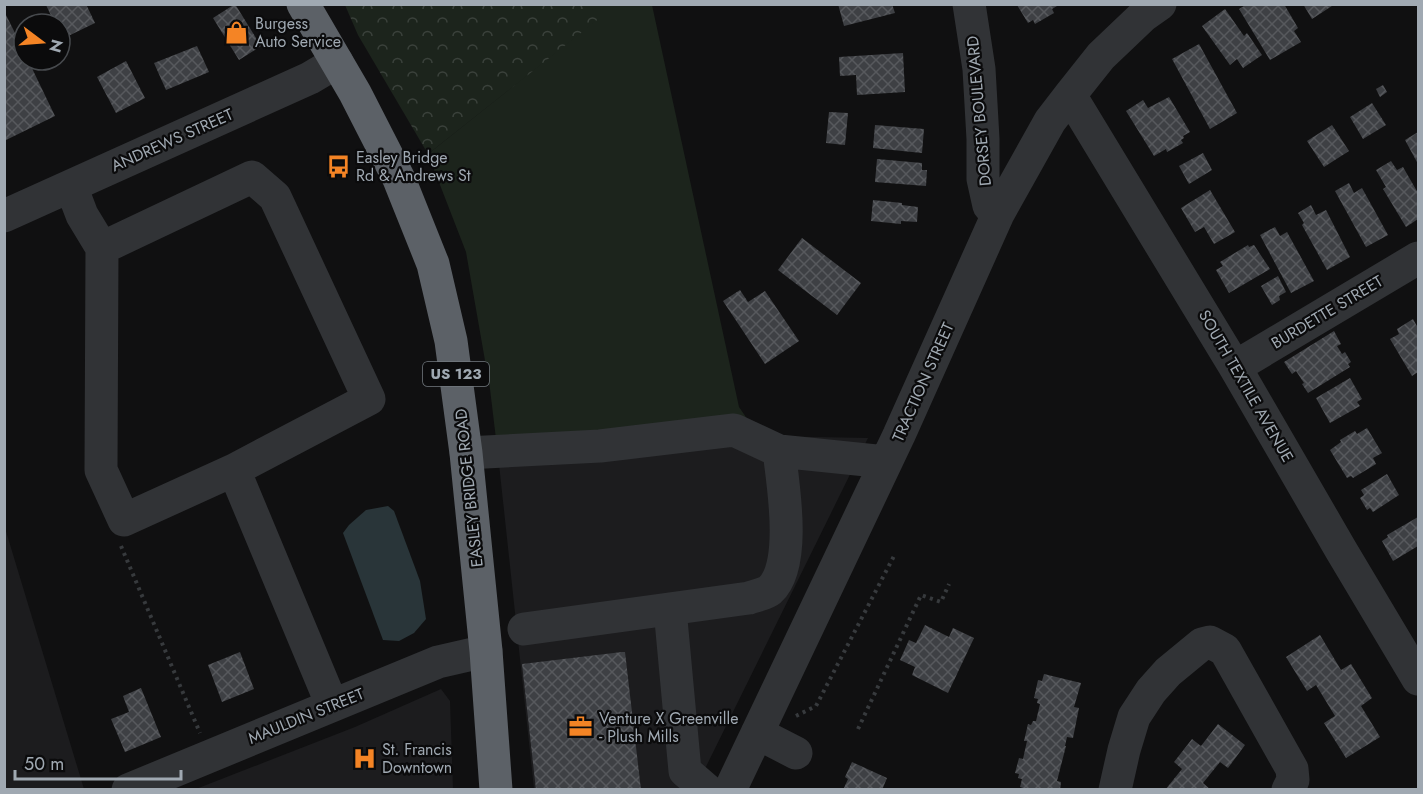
<svg xmlns="http://www.w3.org/2000/svg" width="1423" height="794" viewBox="0 0 1423 794" font-family="Jost,sans-serif">
<defs>
<pattern id="forest-crowns" width="20" height="18" patternUnits="userSpaceOnUse" patternTransform="scale(1.5)"><rect width="20" height="18" fill="#1c241c"/><path d="M2 6a3 3 0 1 1 6 0M12 15a3 3 0 1 1 6 0" fill="none" stroke="#3a413b"/></pattern>
<pattern id="building-cross-hatch" width="8" height="8" patternUnits="userSpaceOnUse" patternTransform="scale(1.5)"><rect width="8" height="8" fill="#3e4044"/><path d="M0 0l8 8M0 8l8-8" fill="none" stroke="#57595d"/></pattern>
</defs>
<rect width="100%" height="100%" fill="#101011"/>
<path fill="#1c1c1e" d="M759,436l109,2 -173,351h-161l-35,-325z
M5,528l79,261h-79z
M441,689l9,12 3,88h-257l159,-62z"/>
<path fill="#1c241c" d="M593,5h59l87,402 20,29 -260,28 -9,-75 -24,-137 -38,-98 172,-137z"/>
<path fill="url(#forest-crowns)" d="M593,4l8,13 -173,137 -70,-119 -13,-30z"/>
<path fill="#293539" d="M388,506l6,5 26,70 6,38 -12,14 -15,8 -16,-1 -40,-107 6,-8 17,-15z"/>
<path fill="url(#building-cross-hatch)" d="M47,4h39l9,19 -33,16 -2,-5v-10h-5l-9,-19z
M235,4l26,42 -22,14 -26,-42z
M838,4h54l3,9 -51,13z
M1244,4h40l14,24 -4,3 7,11 -31,18 -31,-51 5,-3z
M1303,4h32l-23,15z
M1017,5h39l1,1 -5,3 2,4 -19,11 -2,-4 -5,3z
M1225,9l19,27 3,-3 15,22 -19,13 -6,-9 -7,6 -28,-39z
M6,15l18,36v9h4l27,56 -51,25v-125z
M1199,44l38,69 -27,16 -38,-70z
M197,46l12,26 -43,18 -12,-27z
M903,53l2,39 -48,3 -1,-20 -16,1 -1,-19z
M126,61l19,37 -29,15 -19,-36z
M1383,85l4,7 -7,5 -4,-8z
M1169,97l21,35 -7,4 1,2 -3,2 2,3 -16,9 -1,-3 -12,7 -28,-45 17,-11 5,8z
M1372,103l14,22 -23,14 -13,-22z
M829,112l19,1 -3,32 -19,-2z
M875,125l49,4 -2,24 -49,-5z
M1332,125l17,26 -25,16 -17,-26z
M1418,132v32l-13,-24z
M1203,153l9,17 -23,14 -10,-18z
M877,159l45,4v7h5l-1,16 -51,-4z
M1391,161l6,9 6,-3 15,26v26l-12,8 -23,-38 3,-2 -10,-17z
M1349,183l5,10 8,-5 26,47 -22,12 -31,-56z
M1210,190l25,42 -21,12 -10,-17 -9,5 -14,-24z
M873,200l29,3v2l16,2 -1,15 -16,-1v3l-30,-3z
M1311,205l5,10 10,-5 24,47 -23,13 -25,-45 2,-2 -6,-10z
M1275,227l5,9 7,-4 27,49 -23,12 -31,-58z
M802,238l59,45 -24,32 -59,-45z
M1248,245l1,2 5,-2 16,24 -41,24 -13,-23 7,-4 -3,-4z
M1278,276l8,16 -7,4 1,4 -8,5 -11,-19z
M740,290l8,12 17,-11 34,50 -34,23 -42,-63z
M1413,319l5,9v44l-6,4 -22,-37 9,-5 -2,-5z
M1334,331l7,13 -4,2 5,8 3,-2 6,10 -3,2 2,3 -42,26 -6,-9 2,-1 -8,-12 -4,3 -8,-12z
M1350,378l12,21 -5,3 3,4 -30,17 -14,-25z
M1367,428l15,25 -9,5 3,6 -23,14 -2,-2 -4,2 -17,-28 11,-8 -1,-2 15,-9 2,3z
M1387,474l12,21 -26,17 -3,-4 -3,2 -7,-12 4,-3 -3,-5z
M1418,517v29l-25,15 -11,-20 6,-4 -1,-2z
M925,625l24,12 4,-9 21,10 -26,55 -36,-18 3,-8 -15,-7 9,-20 7,3z
M1320,635l21,35 10,-6 21,34 -11,8 19,31 -34,21 -22,-35 11,-7 -19,-31 -9,6 -21,-34z
M240,652l14,37 -32,13 -14,-37z
M622,652h3l16,138h-105l-14,-126z
M1044,674l37,9 -7,24 5,1 -6,30 -6,-1 -2,9h1l-9,35 4,1 -1,8h-31l-9,-3 2,-8 -4,-1 1,-4 -4,-1 4,-15 4,1 4,-18h-3l4,-17 3,1 2,-4h3l4,-17 -3,-1 1,-4 -4,-1 4,-18 4,1z
M141,688l20,49 -36,15 -14,-33 18,-7 -6,-16z
M1218,724l27,21 -17,23 -8,-6 -17,21 8,7h-46l17,-21 -8,-7 18,-23 9,7z
M852,762l35,16 -5,12h-39l5,-11 -3,-2z"/>
<g fill="none" stroke-linecap="round" stroke-linejoin="round">
<path stroke="#373a3d" stroke-width="4" stroke-dasharray="3 4.5" stroke-linecap="butt" d="M121,546l79,187
M796,716l20,-10 79,-152
M858,729l63,-134 20,7 8,-18"/>
<path stroke="#313336" stroke-width="33" d="M969,4l10,65 4,70v40l6,27 9,8
M1070,95l165,272 106,183 77,129
M71,186l11,29 20,33 -1,222 23,50 110,-50 135,-71 -94,-202 -23,-20 -150,71
M4,216l306,-138 27,-16
M1235,367l183,-109
M466,453l134,-7 134,-16 45,21 107,11
M234,470l98,235
M670,609l15,162 22,19
M524,629l225,-31c6,-2 16,-4 21,-8 27,-25 13,-106 9,-139
M757,733l39,20
M128,790l310,-128 48,-11
M730,790l169,-355 99,-221 52,-93 20,-26 31,-39 42,-40 17,-12
M1115,790l9,-40 10,-33 17,-26 17,-19 34,-28 8,-2 15,8 67,119 1,11 -5,10"/>
<path stroke="#5c6167" stroke-width="33" d="M303,4l52,89 44,86 34,85 18,77 15,112 20,198 10,139"/>
</g>
<defs>
<symbol id="shop-bare" viewBox="-9 -9 18 18"><path d="M-5-2.5h2.3a2.7 3.5 0 0 1 5.4 0H5L5.5 6h-11ZM-1.5-2.5h3a1.5 2.3 0 0 0-3 0Z" fill="#f48425" stroke="#0b0b0c" stroke-width="2.5" paint-order="stroke"/></symbol>
<symbol id="bus-bare" viewBox="-9 -9 18 18"><path d="M-5-6H5V4H4V6H2V4H-2V6H-4V4H-5ZM-3.5-4V0h7V-4ZM-3.5 1.2v1.5H-2V1.2ZM2 1.2v1.5H3.5V1.2Z" fill="#f48425" stroke="#0b0b0c" stroke-width="2.5" paint-order="stroke"/></symbol>
<symbol id="office-bare" viewBox="-9 -9 18 18"><path d="M-6-3h4V-5.5h4V-3h4V5H-6ZM-1-4.5V-3h2v-1.5ZM-6 0V1H6V0Z" fill="#f48425" stroke="#0b0b0c" stroke-width="2.5" paint-order="stroke"/></symbol>
<symbol id="hospital-bare" viewBox="-9 -9 18 18"><path d="M-5-5h3v3.5h4V-5h3V5h-3V1.5h-4V5h-3Z" fill="#f48425" stroke="#0b0b0c" stroke-width="2.5" paint-order="stroke"/></symbol>
</defs>
<g fill-rule="evenodd">
<use href="#shop-bare" x="220" y="16" width="33" height="33"/>
<use href="#bus-bare" x="322" y="150" width="33" height="33"/>
<use href="#office-bare" x="564" y="710" width="33" height="33"/>
<use href="#hospital-bare" x="348" y="742" width="33" height="33"/>
</g>
<g text-anchor="middle" dominant-baseline="central" stroke-width="4.5" stroke-linejoin="round" paint-order="stroke">
<rect fill="#0b0b0c" stroke="#737a80" stroke-width="1.5" x="423" y="362" width="66" height="24" rx="4.5"/>
<g font-size="15" font-weight="bold" fill="#a0a9b2">
<text x="456" y="374">US 123</text>
</g>
<g font-size="16" fill="#a0a9b2" stroke="#0b0b0c" text-anchor="start">
<text x="255" y="23">Burgess<tspan x="255" dy="18">Auto Service</tspan></text>
<text x="356" y="157">Easley Bridge<tspan x="356" dy="18">Rd &amp; Andrews St</tspan></text>
<text x="599" y="718">Venture X Greenville<tspan x="599" dy="18">- Plush Mills</tspan></text>
<text x="382" y="749">St. Francis<tspan x="382" dy="18">Downtown</tspan></text>
</g>
<g font-size="16" fill="#a0a9b2" stroke="#0b0b0c">
<text transform="translate(979 111) rotate(-95)">DORSEY BOULEVARD</text>
<text transform="translate(172 140) rotate(-24)">ANDREWS STREET</text>
<text transform="translate(1327 312) rotate(-31)">BURDETTE STREET</text>
<text transform="translate(923 382) rotate(-66)">TRACTION STREET</text>
<text transform="translate(1246 386) rotate(60)">SOUTH TEXTILE AVENUE</text>
<text transform="translate(469 488) rotate(-96)">EASLEY BRIDGE ROAD</text>
<text transform="translate(306 716) rotate(-22)">MAULDIN STREET</text>
</g>
</g>
<rect width="1423" height="794" fill="none" stroke="#a0a9b2" stroke-width="12"/>
<g transform="translate(42 42) rotate(106)"><circle r="28" fill="#0b0b0c" stroke="#474a4e" stroke-width="1.5"/>
<path d="M0-4.5L10 22L0 15L-10 22Z" fill="#f48425"/>
<text y="-9" font-size="16" font-weight="bold" text-anchor="middle" fill="#a0a9b2">N</text>
</g>
<path d="M15 770v9h166v-9" fill="none" stroke="#a0a9b2" stroke-width="3"/>
<text x="24" y="770" font-size="18" fill="#a0a9b2" stroke="#0b0b0c" stroke-width="4.5" paint-order="stroke">50 m</text>
</svg>
